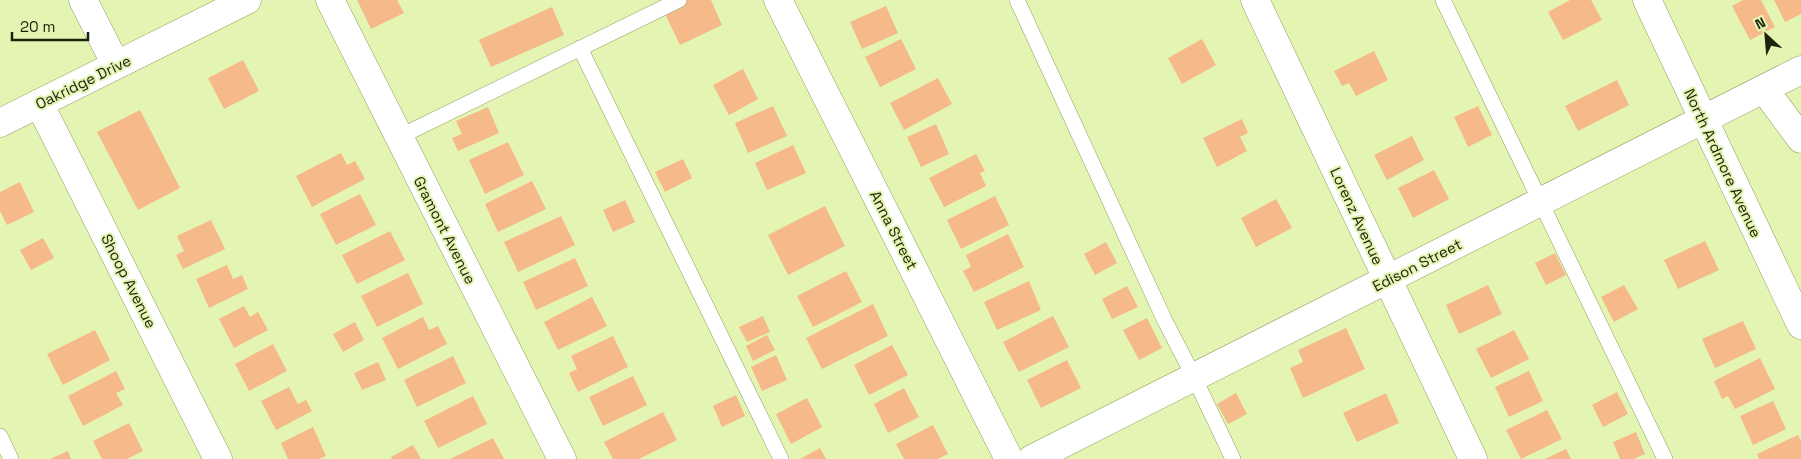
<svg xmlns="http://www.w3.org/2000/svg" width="1801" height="459" viewBox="0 0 1801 459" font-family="'Space Grotesk',sans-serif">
<rect width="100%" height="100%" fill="#e3f4b3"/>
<path fill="#f6ba8a" d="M357,0h40l7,13 -33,16z
M685,0h26l11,25 -42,20 -17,-35z
M1570,0h21l11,20 -39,20 -15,-28z
M1743,0h18l14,27 -25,13 -18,-34z
M1774,0h27v14l-16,8z
M886,6l12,27 -36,16 -12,-27z
M552,7l12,28 -73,32 -12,-27z
M901,39l15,30 -36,18 -15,-30z
M1202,39l14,26 -34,19 -14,-26z
M1374,51l14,29 -32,16 -7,-13 -7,3 -8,-15z
M243,60l16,31 -35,18 -16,-31z
M743,69l15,30 -29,16 -16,-30z
M938,78l14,26 -48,26 -14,-27z
M1617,80l12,25 -51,26 -13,-25z
M773,106l14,30 -39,17 -13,-30z
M1478,106l14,29 -24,12 -14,-30z
M488,107l11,26 -41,18 -6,-13 10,-4 -6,-13z
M140,110l40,78 -42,22 -41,-78z
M1242,119l6,14 -8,4 7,14 -30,16 -14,-29z
M936,124l13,30 -28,13 -14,-30z
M1412,136l12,24 -37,20 -13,-25z
M508,142l16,33 -39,19 -16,-34z
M793,145l13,28 -39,17 -12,-27z
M341,153l6,12 8,-4 10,18 -53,28 -16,-31z
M976,154l9,17 -5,2 6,13 -42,21 -15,-29z
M683,159l9,19 -27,14 -10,-20z
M1434,170l15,29 -36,19 -15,-30z
M532,181l14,28 -48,23 -13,-28z
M20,182l14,30 -27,13 -7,-14v-19z
M360,194l16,31 -40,20 -16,-31z
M995,196l14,29 -48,24 -14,-29z
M1276,199l16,29 -36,19 -15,-29z
M625,200l10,22 -22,10 -10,-22z
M825,206l20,40 -57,29 -20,-40z
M561,216l14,29 -57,27 -14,-30z
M211,220l14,29 -42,20 -7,-14 8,-4 -7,-15z
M390,231l15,29 -48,24 -15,-29z
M1008,234l16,33 -50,25 -11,-21 8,-4 -5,-12z
M43,238l11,20 -23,12 -11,-20z
M1705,241l14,29 -41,19 -14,-29z
M1106,242l11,21 -22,12 -11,-21z
M1555,253l11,22 -20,10 -11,-22z
M575,258l13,28 -52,24 -13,-28z
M227,265l6,14 9,-4 6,14 -39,19 -13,-29z
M846,271l16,31 -49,25 -16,-31z
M408,273l15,31 -46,23 -16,-31z
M1029,281l12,29 -44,20 -13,-28z
M1488,285l14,29 -43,20 -13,-29z
M1624,285l14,24 -24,13 -13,-25z
M1127,286l11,21 -26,12 -10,-20z
M592,297l15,29 -49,24 -14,-28z
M873,304l15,32 -66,33 -16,-31z
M244,306l6,11 8,-5 10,18 -34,18 -15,-29z
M763,316l7,16 -23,10 -8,-15z
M1053,316l16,31 -50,25 -16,-30z
M423,317l6,13 9,-4 9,18 -49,25 -16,-31z
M1147,318l15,30 -23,12 -16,-30z
M1743,321l13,28 -41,19 -13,-29z
M355,322l9,18 -21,12 -10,-18z
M1346,328l19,41 -62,29 -13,-30 13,-6 -5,-12z
M95,330l15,30 -47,25 -16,-31z
M1514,330l15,29 -38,19 -15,-29z
M767,335l8,15 -22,11 -7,-15z
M613,336l15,31 -50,25 -9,-19 8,-4 -6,-13z
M273,344l14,27 -38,20 -14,-27z
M892,345l16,30 -39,20 -15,-30z
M776,355l11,25 -25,11 -11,-24z
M453,356l13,27 -49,24 -13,-27z
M1760,358l15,31 -40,20 -7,-13 -6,3 -8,-18z
M1067,360l14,28 -40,20 -14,-28z
M378,362l8,18 -24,10 -8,-17z
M116,371l9,18 -9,4 7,12 -40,21 -15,-30z
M1529,371l14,30 -34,16 -14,-30z
M633,376l14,29 -44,21 -14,-29z
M289,387l9,17 8,-4 6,11 -36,19 -15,-29z
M904,388l15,29 -31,16 -14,-29z
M1617,392l11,22 -25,13 -11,-22z
M1236,393l11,21 -19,10 -11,-20z
M1386,393l13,30 -42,19 -14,-29z
M736,395l9,21 -23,11 -9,-21z
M473,396l14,28 -49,24 -14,-27z
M807,398l15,29 -31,17 -15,-30z
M1773,401l13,28 -33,16 -13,-29z
M1547,410l15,29 -41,20 -15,-29z
M663,412l14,28 -38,19h-26l-9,-17z
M129,423l14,28 -16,8h-25l-9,-18z
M933,425l15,29 -10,5h-34l-8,-15z
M313,427l13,29 -7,3h-31l-7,-16z
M1636,432l9,22 -11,5h-14l-7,-17z
M1798,435l3,6v18h-42l-2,-5z
M493,438l11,21h-54z
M413,445l8,14h-29l-1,-2z
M820,448l6,11h-26z
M1566,449l5,10h-26z
M68,451l3,8h-21z"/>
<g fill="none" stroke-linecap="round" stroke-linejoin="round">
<defs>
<path id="service" d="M1017,0l148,321 29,56 39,82
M1443,0l222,459
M580,48l201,411
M399,137l280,-137
M0,436l11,23"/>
<path id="minor" d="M83,0l33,65
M330,0l232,459
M778,0l231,459
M1255,0l218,459
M1647,0l154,325
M1764,89l37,50
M39,103l179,356
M0,123l247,-123
M1032,459l769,-389"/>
</defs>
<use href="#service" stroke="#91a062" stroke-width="16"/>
<use href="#minor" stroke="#91a062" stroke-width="29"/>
<use href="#service" stroke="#fff" stroke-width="15"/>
<use href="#minor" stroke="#fff" stroke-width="28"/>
</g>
<g text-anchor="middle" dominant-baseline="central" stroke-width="4" stroke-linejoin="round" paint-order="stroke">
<g font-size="15" fill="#1d2309" stroke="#e3f4b3">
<text transform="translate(83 82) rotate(-26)">Oakridge Drive</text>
<text transform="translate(1723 163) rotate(65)">North Ardmore Avenue</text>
<text transform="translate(1357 216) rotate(65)">Lorenz Avenue</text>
<text transform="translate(445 230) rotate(63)">Gramont Avenue</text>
<text transform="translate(894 230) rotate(63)">Anna Street</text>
<text transform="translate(1417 265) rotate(-27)">Edison Street</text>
<text transform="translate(129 281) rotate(63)">Shoop Avenue</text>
</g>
</g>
<g transform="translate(1766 35) rotate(334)" stroke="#e3f4b3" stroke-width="4" paint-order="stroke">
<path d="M0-4L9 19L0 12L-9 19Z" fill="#1d2309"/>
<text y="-8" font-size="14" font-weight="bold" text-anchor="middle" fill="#1d2309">N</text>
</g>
<path d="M12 32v8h76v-8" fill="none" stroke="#1d2309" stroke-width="2.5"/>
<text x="20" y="32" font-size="15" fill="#1d2309" stroke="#e3f4b3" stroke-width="4" paint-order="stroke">20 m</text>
</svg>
